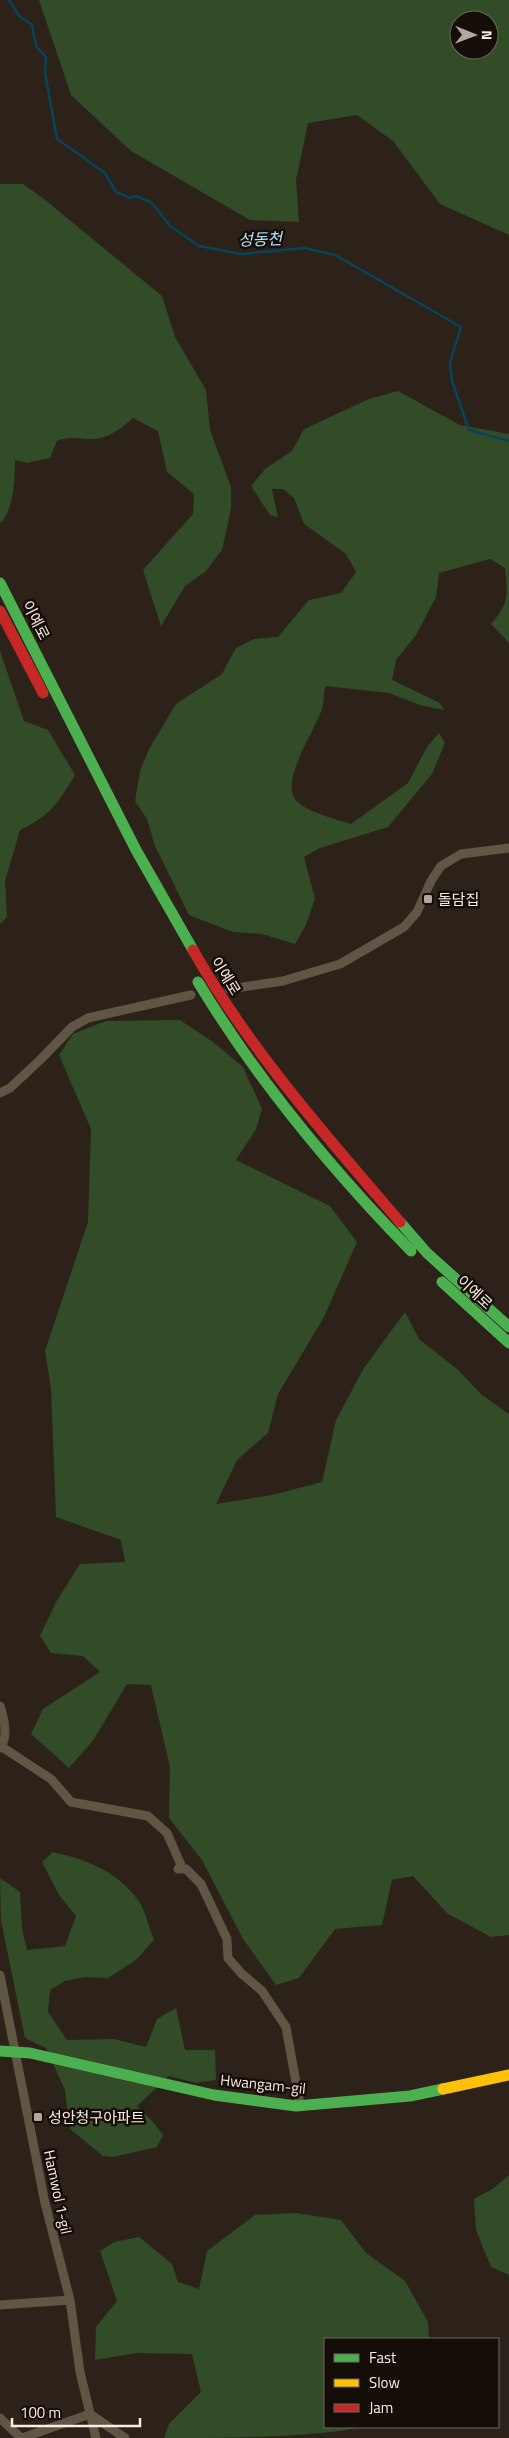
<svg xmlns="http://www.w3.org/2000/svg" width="509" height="2438" viewBox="0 0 509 2438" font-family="'Titillium Web','Noto Sans KR',sans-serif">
<rect width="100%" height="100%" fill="#2c221a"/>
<path fill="#314c26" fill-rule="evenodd" d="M39,0h470v235l-69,-31 -47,-63 -36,-26 -49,8 -12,57 3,42 -49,-2 -119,-69 -60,-56zM459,20h30v30h-30z
M0,184h23l21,15 118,97 13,41 31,53 4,40 21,57v22l-9,41 -16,21 -21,15 -24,40 -18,-56 50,-56 1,-20 -27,-22 -9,-41 -25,-13c-13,12 -27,22 -45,21 -16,0 -15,-3 -31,2l-7,17 -23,5 -12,-3c0,17 -1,51 -15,63z
M398,391l62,34 49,9v209l-18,-19c18,-21 17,-28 14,-56l-15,-9 -51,14 -3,24 -20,38 -20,25 -4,20 48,23 4,7 -24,-5 -31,-12 -64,-7c-1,7 -1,16 -3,23 -7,22 -41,69 -27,90 8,12 43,21 56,25l57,-41 19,-36 12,-14 6,10 -13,31 -44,53 -68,21 -16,9 11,42 -9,26 -11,19 -33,-10 -29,-2 -44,-17 -34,-69 -8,-27 -12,-18 5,-30 9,-22 27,-45 46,-30 14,-26 18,-9 24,-2 31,-37 32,-7 15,-21 -10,-18 -42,-30 -10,-26 -11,-9h-11l6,28 -8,-2 -19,-29 14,-17 27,-18 12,-22 65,-30z
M0,651l24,70 24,9 27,45c-15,26 -26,42 -55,55l-15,51 2,36 -7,7z
M180,1020l33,22 30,25 19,42 -6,20 -20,31 94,46 27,36 -33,75 -46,77 -10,39 -31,27 -21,44 56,-9 50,-13 14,-62 28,-52 41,-56 14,27 39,31 24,25 27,19v521l-18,2 -43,-23 -35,-38 -21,4 -10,45 -47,4 -36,49 -23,7 -33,-46 -41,-79 -33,-42 1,-51 -19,-82 -24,-1 -33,55 -25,29 -38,-34 12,-25 57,-37 -17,-16 -32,-3 -11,-17 16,-34 24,-38 45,-2 -4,-22 -65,-23 -5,-128 -6,-38 43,-129 3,-93 -32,-74 14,-21 33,-13z
M53,1852c33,7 65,20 85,48 8,11 11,28 16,40l-18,20 -28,18 -24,-1 -19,4 -15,9 -2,22 19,28 47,-1 32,8 11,-28 19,-11 9,42h30l1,30 -20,3 -27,-7 -32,30 17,17 9,12 -6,12 -44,10 -10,-1 -33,-27 -5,-39 -19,-42 -21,-10 -24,-117 -1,-43 20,14 2,36 5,22 38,-4 11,-30 -17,-21 -17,-33z
M509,2175v100l-18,-8 -15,-37 -2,-31 20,-11z
M296,2213l45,7 25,33 39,28 23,41 1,17h-104v88h39c-55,11 -142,11 -200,11l5,-14 32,-32 -9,-38 -55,-1 -42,7 1,-33 21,-26 -17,-50 14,-9 25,-5 33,27 6,18 21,7 8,-38 48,-36z"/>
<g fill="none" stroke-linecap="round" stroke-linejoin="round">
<path stroke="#07435a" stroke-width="2.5" d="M9,0l10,16 13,9 4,21 10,11 -1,16 12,66 48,34 11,19 14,6 6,-2 16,7 18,23 29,20 43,8 62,-6 31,7 126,72 -11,35 2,19 17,49 40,11"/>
<path stroke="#605645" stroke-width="9" d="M229,989l54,-8 57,-17 64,-37 13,-15 14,-31 10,-15 20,-12 48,-6
M0,1093l10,-5 30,-28 32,-33 16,-9 103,-23
M0,1706c4,12 9,31 0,42
M2,1747l49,32 20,23 77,14 19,17 14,32 -3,4h8l15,15 26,55 1,19 13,15 21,18 24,36 13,72 -3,7
M0,1975l45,228 25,97 10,72 16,66
M0,2305l70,-5
M0,2418l21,20
M22,2438l68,-24 35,24"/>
<path stroke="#4caf50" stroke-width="11" d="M0,583l136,267 57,100
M198,982c60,99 132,186 213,269
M400,1222l27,31 82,74
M442,1282l67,61
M0,2051l30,2 184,42 82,11 114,-10 33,-7"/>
<path stroke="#ffc107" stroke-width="11" d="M443,2089l66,-14"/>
<path stroke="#c62828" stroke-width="11" d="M0,611l43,82
M193,950c56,99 133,186 207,272"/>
</g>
<g fill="#b2a69d" stroke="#150d07" stroke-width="2">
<rect x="423" y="894" width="10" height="10" rx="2.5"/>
<rect x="33" y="2112" width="10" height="10" rx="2.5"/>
</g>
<g text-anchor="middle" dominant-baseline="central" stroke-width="5" stroke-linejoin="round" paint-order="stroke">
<g font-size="15" fill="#faede3" stroke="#150d07">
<text transform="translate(36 620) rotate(63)">이예로</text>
<text transform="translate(226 976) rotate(58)">이예로</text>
<text transform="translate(475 1292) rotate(43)">이예로</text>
<text transform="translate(263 2084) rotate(6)">Hwangam-gil</text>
<text transform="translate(58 2192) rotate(78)">Hamwol 1-gil</text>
</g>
<g font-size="15" fill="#faede3" stroke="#150d07" text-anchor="start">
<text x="438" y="899">돌담집</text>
<text x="48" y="2117">성안청구아파트</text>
</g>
<g font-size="16" font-style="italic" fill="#b3e3fd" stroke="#150d07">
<text transform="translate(260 239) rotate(-2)">성동천</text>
</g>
</g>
<rect x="324" y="2338" width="175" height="90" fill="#150d07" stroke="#71675f"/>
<rect x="334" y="2354" width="25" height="8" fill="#4caf50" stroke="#71675f"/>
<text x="369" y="2363" font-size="15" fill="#faede3">Fast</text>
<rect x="334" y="2379" width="25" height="8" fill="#ffc107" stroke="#71675f"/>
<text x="369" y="2388" font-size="15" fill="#faede3">Slow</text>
<rect x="334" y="2404" width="25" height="8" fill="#c62828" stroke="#71675f"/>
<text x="369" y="2413" font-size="15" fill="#faede3">Jam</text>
<g transform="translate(474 35) rotate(91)"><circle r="24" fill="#150d07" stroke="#71675f"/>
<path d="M0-4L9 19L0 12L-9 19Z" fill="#b2a69d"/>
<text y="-8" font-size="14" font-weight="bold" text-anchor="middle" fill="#faede3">N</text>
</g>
<path d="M12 2418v8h128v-8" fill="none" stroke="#faede3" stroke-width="2.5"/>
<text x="20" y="2418" font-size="15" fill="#faede3" stroke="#150d07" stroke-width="4" paint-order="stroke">100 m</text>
</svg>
